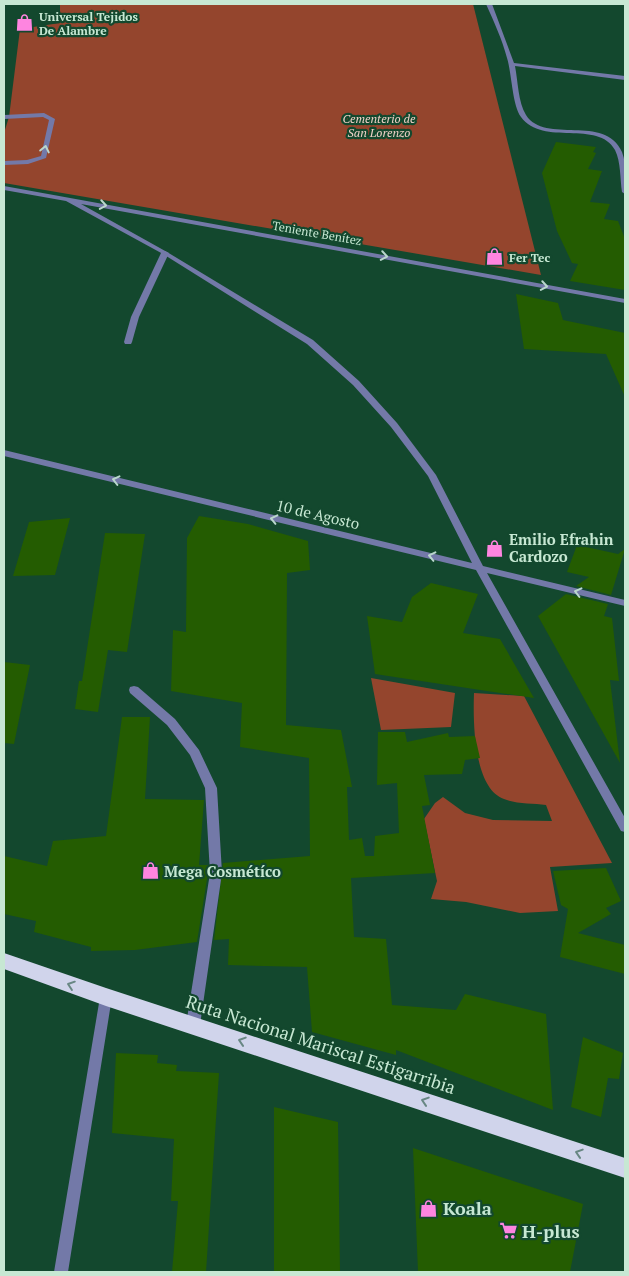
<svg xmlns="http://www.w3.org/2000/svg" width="629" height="1276" viewBox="0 0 629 1276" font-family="'PT Serif',serif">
<rect width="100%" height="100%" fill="#13482e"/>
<path fill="#94452d" d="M473,4l68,271 -537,-92v-50l5,-16 11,-88 40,-6v-18z
M371,678l84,15 -4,34 -70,3z
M474,693l50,3 88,167 -62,4 8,44 -38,2 -54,-11 -35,-3 6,-18 -13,-62 11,-16 8,-6 22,16 28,7 59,1 -6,-16c-13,-2 -30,-1 -42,-6 -31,-11 -31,-79 -30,-106z"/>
<path fill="#245c01" d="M556,142l40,5 -3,5 3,1 -8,16 14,2 -12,31 20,2 -6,15 14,2 7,18v51l-55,-9 8,-17 -6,-1 -15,-32 -15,-58z
M516,294l42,9 5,17 62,13v64l-19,-43 -82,-5z
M199,516l49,8 60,17 2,29 -23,3 -1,152 55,5 11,57h-5l2,53 13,-2 3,18h9l1,-20 24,-3 -2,-50 -20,2 1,-53h27l2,10 41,-9 1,4 26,-1 5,22 -15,2 -3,14 -38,1 6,30 -8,1 13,67 -84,5 3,59 32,2 6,66 64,5 9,-16 81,20 7,96 -157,-60v5l-84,-23 -5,-65 -79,-2 1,-26 -15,1 9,-77 87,-7 -1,-98 -69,-11 2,-44 -71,-12 2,-61 13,2 1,-94z
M70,518l-15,57 -42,1 16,-54z
M105,533l40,1 -18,118 -19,-2 -10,62 -23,-3 4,-28h3z
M577,545l41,9 7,-5 -14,46 -35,-9 13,-9 -22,-5z
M431,583l47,11 -15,39 37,6 34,59 -159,-24 -8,-58 35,6 10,-25z
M566,594l42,10 -4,12 8,2 7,63 -9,-1 10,83 -82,-147z
M4,662l26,3 -16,79 -10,-1z
M122,717h28l-5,82 59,1 -5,65h9v8l-11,69 -62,8 -44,1v-4l-57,-15 2,-11 -32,-7v-58l43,10 6,-25 53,-5z
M606,868l15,33 -15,7 5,6 -33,19 47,12v29l-65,-17 8,-48 -7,-4 -8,-34z
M583,1037l40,16 -4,26 -11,-1 -7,39 -30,-10z
M116,1053l42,2 -1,8 20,2 -1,6 43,2 -13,199h-34l6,-71h-7l3,-62 -62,-6z
M274,1107l64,15 2,150h-66z
M413,1148l170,56 -13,68h-152z"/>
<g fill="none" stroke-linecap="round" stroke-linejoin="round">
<path fill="#7379a8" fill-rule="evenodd" d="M44,113l11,6 -9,39 -18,6 -24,1v-4l23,-1 14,-4 8,-36 -6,-3 -39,2v-4z
M165,251l4,2 -30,64 -7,25 -1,2h-6l-1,-2 7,-25 30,-64z
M134,686l4,1 37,32 24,31 18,38 5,85 -22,152 -2,4 -5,2 -5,-2 -2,-4 24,-152 -5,-85 -15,-33 -23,-30 -37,-32 -1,-3 1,-3z"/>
<path fill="#7379a8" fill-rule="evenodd" d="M486,4h6l22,59 111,13v4l-110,-14c3,15 3,36 11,49 19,30 79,-2 96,37 5,13 3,28 3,42l-3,-2c-2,-13 -1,-30 -7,-42 -17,-31 -72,-3 -94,-33 -9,-13 -9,-43 -14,-59 -5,-19 -13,-36 -21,-54z
M4,186l621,113v4l-544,-99 86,48 146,88 46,41 38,42 39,52 47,91 142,34v6l-138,-33 138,245v14l-4,-1 -145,-261 -472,-114v-6l468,113 -44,-87 -37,-49 -38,-42 -46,-41 -144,-90 -97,-53 -62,-11z
M106,991l5,2 1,4 -44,275h-14l46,-275 1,-4z"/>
<path fill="#d0d4eb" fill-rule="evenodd" d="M4,953l102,35 519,170v20l-519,-172 -102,-37z"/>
</g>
<defs><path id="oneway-chevron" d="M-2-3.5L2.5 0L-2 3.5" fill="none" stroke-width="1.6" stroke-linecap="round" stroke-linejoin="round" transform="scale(1.25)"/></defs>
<g stroke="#bad7cd">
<use href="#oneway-chevron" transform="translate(45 149) rotate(-78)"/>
<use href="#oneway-chevron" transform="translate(103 205) rotate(10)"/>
<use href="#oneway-chevron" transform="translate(384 256) rotate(10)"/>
<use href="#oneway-chevron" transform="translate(544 286) rotate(10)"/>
<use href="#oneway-chevron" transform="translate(116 480) rotate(-166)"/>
<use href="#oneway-chevron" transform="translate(274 519) rotate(-167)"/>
<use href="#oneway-chevron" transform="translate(432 556) rotate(-167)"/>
<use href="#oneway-chevron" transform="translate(578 592) rotate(-166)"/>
</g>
<g stroke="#688783">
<use href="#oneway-chevron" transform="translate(71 985) rotate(-161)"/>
<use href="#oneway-chevron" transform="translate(242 1041) rotate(-162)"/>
<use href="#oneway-chevron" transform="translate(425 1101) rotate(-162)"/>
<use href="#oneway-chevron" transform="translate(579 1153) rotate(-162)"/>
</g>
<defs>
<symbol id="shop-bare" viewBox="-9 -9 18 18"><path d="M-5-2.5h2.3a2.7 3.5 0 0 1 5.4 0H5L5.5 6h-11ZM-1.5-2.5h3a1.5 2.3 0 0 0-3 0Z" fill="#fe85e0" stroke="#13482e" stroke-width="2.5" paint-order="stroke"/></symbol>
<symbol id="supermarket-bare" viewBox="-9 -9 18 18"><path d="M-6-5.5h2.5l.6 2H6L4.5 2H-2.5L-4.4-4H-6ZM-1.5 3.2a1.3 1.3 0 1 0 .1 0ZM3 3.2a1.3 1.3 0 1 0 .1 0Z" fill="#fe85e0" stroke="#13482e" stroke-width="2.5" paint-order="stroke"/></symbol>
</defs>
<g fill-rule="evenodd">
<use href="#shop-bare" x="12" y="10" width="25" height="25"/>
<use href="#shop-bare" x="482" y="244" width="25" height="25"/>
<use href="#shop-bare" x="482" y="536" width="25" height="25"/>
<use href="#shop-bare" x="138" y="858" width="25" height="25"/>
<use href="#shop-bare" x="416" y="1196" width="25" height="25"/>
<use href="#supermarket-bare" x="496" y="1218" width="25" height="25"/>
</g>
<g text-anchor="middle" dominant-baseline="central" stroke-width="4.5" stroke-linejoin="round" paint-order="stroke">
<g font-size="12" font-weight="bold" fill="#c7e8d3" stroke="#13482e" text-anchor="start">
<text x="39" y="16">Universal Tejidos<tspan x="39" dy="14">De Alambre</tspan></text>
<text x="509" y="257">Fer Tec</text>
</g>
<g font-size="12" font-style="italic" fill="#f2d2c8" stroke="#13482e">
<text x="379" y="118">Cementerio de<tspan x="379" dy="14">San Lorenzo</tspan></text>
</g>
<g font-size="12" fill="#c7e8d3" stroke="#13482e">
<text transform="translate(317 233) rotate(10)">Teniente Benítez</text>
</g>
<g font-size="15" fill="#c7e8d3" stroke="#13482e">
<text transform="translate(318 514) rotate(13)">10 de Agosto</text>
</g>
<g font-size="15" font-weight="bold" fill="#c7e8d3" stroke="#13482e" text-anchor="start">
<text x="509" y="539">Emilio Efrahin<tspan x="509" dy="17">Cardozo</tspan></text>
<text x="164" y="871">Mega Cosmétíco</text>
</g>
<g font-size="18" fill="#c7e8d3" stroke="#13482e">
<text transform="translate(321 1044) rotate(18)">Ruta Nacional Mariscal Estigarribia</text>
</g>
<g font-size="18" font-weight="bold" fill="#c7e8d3" stroke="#13482e" text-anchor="start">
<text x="443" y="1208">Koala</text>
<text x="522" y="1231">H-plus</text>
</g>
</g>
<rect width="629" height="1276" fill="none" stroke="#c7e8d3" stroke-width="10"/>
</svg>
